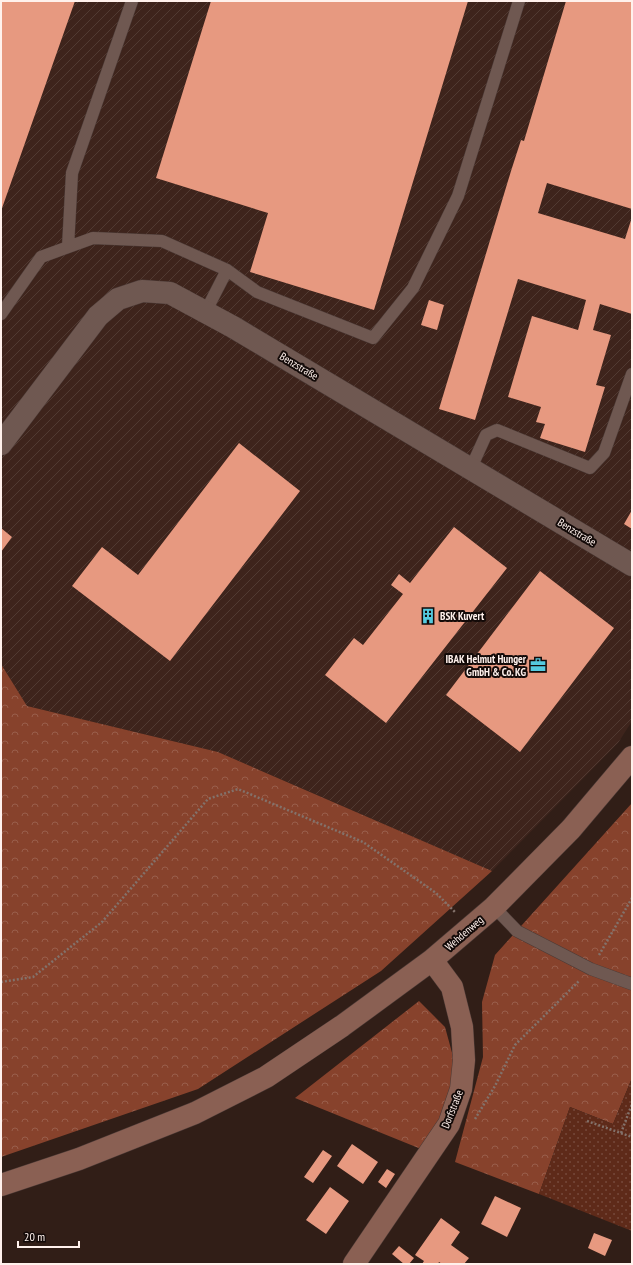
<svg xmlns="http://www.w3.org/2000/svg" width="633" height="1265" viewBox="0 0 633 1265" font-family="'PT Sans Narrow',sans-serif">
<defs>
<pattern id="industrial-furrows" width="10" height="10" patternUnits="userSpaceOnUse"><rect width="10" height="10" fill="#3e241c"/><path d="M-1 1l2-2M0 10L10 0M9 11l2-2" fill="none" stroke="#513a32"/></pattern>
<pattern id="forest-crowns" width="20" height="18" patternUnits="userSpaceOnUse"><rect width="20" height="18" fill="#87422c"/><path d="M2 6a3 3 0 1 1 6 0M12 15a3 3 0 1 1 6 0" fill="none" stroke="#995e4b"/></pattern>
<pattern id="park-dots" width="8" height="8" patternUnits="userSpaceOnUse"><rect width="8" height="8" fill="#5e2a19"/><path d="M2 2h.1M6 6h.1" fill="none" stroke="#76493b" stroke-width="1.8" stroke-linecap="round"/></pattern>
</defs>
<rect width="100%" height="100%" fill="#311e17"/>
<path fill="url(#industrial-furrows)" d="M1,1h631v720l-14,22 -126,128 -274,-119 -191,-46 -26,-42z"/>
<path fill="url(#forest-crowns)" d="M1,664l26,42 191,46 274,119 -111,100 -183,118 -197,68z
M632,803v275l-19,46 -43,-17 -31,87 -84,-32 28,-105 -1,-55 13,-47z
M419,1001l26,26 9,33 -3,32 -13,31 -17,26 -126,-51z"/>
<path fill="url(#park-dots)" d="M632,1078v153l-93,-37 31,-87 43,17z"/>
<path fill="#e79980" d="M1,1h74l-74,210z
M211,1h257l-94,309 -124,-38 18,-59 -112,-35z
M566,1h66v208l-85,-26 -9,30 87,26 7,-22v97l-32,-10 -7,26 18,5 -15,50 9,2 -20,65 -45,-14 5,-14 -9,-2 5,-15 -33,-10 24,-81 46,14 8,-30 -68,-21 -43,141 -36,-11 72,-238 10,-31 3,1z
M429,300l15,5 -7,25 -16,-5z
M239,443l61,48 -130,170 -98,-75 30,-39 36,28z
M632,510v19l-8,-5z
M454,527l53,41 -121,155 -61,-48 29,-37 9,7 40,-51 -12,-9 8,-11 11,9z
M1,528l11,9 -11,15z
M540,571l74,57 -94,124 -74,-57z
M352,1144l26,18 -15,22 -26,-18z
M323,1150l9,6 -19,27 -9,-6z
M387,1169l8,5 -9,14 -8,-6z
M330,1187l19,14 -23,33 -20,-14z
M495,1196l26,12 -14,29 -26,-13z
M441,1218l19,14 -9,13 18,13 -5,6h-22l-3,-2 -1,2h-16l2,-3 -9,-6z
M594,1233l18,7 -7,16 -17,-8z
M399,1246l15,12 -5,6h-5l-12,-10z"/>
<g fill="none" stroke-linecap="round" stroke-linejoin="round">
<defs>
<path id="lane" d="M68,247l4,-74 60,-172
M206,311l21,-41
M1,314l40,-57 52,-19 69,3 65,29 30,22 116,46 40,-50 45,-92 61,-195
M471,468l15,-33 11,-5 93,38 14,-15 28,-79
M494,907l23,24 74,38 41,15"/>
<path id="street" d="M1,444l97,-128 20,-17 24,-8 28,2 63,34 399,238"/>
<path id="secondary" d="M1,1185l78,-26 116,-46 71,-36 76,-51 90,-66 62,-53 77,-78 61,-72
M354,1264l95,-140 12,-35 3,-29 -2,-33 -10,-40 -20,-27"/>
</defs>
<use href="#lane" stroke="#4b3a36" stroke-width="13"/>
<use href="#street" stroke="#4b3a36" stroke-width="23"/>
<use href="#secondary" stroke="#4b3a36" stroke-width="23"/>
<path stroke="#83726b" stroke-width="2.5" stroke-dasharray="2 2" stroke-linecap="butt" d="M599,955l33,-57
M1,982l32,-5 69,-55 106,-123 30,-10 125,53 73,51 20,20
M475,1119l20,-33 20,-41 64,-64
M587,1121l45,16
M621,1133l11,-29"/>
<use href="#lane" stroke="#6f5851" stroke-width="12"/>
<use href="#street" stroke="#6f5851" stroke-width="22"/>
<use href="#secondary" stroke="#8a6053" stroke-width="22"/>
</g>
<defs>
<symbol id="building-bare" viewBox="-9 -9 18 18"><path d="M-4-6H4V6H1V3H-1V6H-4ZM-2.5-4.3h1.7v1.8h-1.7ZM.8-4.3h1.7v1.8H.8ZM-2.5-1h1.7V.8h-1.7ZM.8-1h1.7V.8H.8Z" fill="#55cadf" stroke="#130a08" stroke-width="2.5" paint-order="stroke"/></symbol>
<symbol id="office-bare" viewBox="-9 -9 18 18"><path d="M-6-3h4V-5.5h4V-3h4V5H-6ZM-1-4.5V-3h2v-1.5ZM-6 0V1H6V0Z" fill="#55cadf" stroke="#130a08" stroke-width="2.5" paint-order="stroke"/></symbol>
</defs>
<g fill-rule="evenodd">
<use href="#building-bare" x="417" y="605" width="22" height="22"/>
<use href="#office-bare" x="527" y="654" width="22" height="22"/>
</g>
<g text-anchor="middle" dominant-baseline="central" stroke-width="4" stroke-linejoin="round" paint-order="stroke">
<g font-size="11" fill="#fff1ec" stroke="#130a08">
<text transform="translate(299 366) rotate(31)">Benzstraße</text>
<text transform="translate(577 532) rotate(31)">Benzstraße</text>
<text transform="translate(464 933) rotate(-41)">Wehdenweg</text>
<text transform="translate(452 1109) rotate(-68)">Dorfstraße</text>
</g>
<g font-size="11" font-weight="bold" fill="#fff1ec" stroke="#130a08" text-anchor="start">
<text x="440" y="616">BSK Kuvert</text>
<text x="526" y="659" text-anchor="end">IBAK Helmut Hunger<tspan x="526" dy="13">GmbH &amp; Co. KG</tspan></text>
</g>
</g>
<rect width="633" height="1265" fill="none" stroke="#fff1ec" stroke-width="4"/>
<path d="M18 1241v6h61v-6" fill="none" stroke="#fff1ec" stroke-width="2"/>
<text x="24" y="1241" font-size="12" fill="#fff1ec" stroke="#130a08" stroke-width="3" paint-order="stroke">20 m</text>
</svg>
